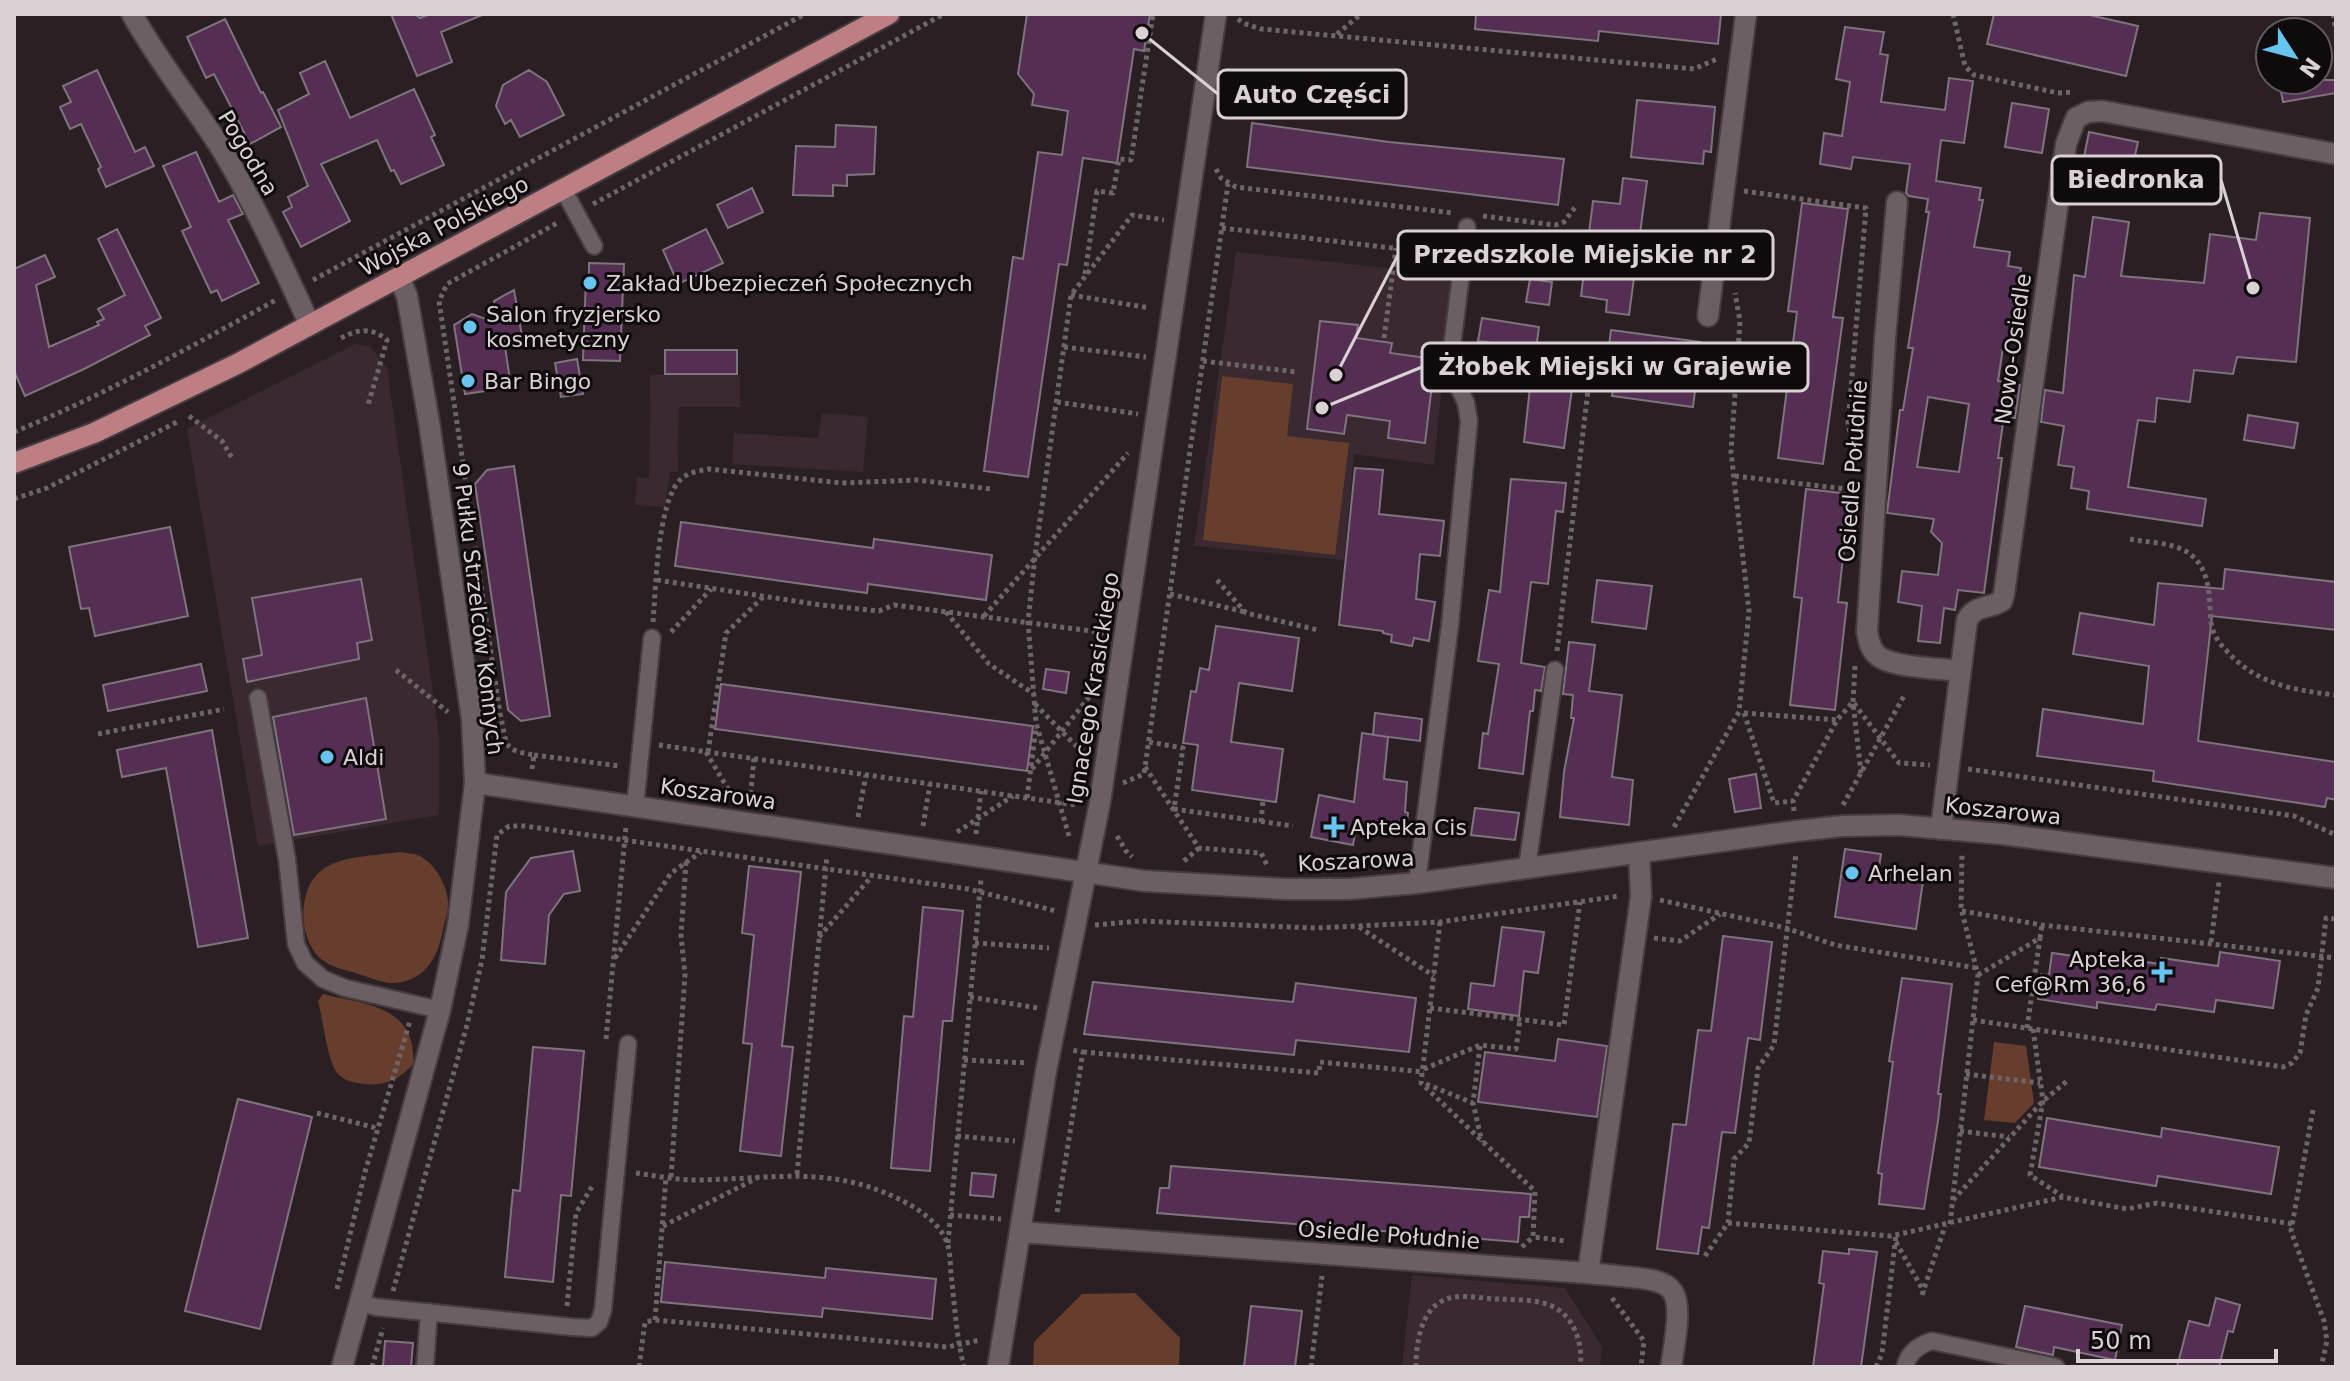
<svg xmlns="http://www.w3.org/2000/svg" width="2350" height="1381" viewBox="0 0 2350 1381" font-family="'DejaVu Sans',sans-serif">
<rect width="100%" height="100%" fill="#2a2024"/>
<path fill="#3a2930" d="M1236,252l217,23 -19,190 -80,-11 -10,106 -150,-14z
M355,344l15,2 17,22 52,368v79l-181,31 -71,-417z
M650,375h90v32h-61l-1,65h-8l-5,35 -30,-2 2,-28 12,1z
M822,413l46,4 -5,55 -131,-8 2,-31 84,5z
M1412,1275l153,13 37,59 -2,20h-198z"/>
<path fill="#673e2e" d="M1222,376l71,8 -6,52 62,7 -14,112 -132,-15z
M399,852c5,1 13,1 18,3 17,6 32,32 31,50 0,7 -3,16 -5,24 -5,27 -16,51 -48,54 -14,1 -33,-9 -47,-12 -10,-3 -20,-6 -28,-13 -22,-20 -23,-70 2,-88 20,-15 53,-14 77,-18z
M323,994c30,8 76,10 87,44 3,7 3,17 4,25 -17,20 -35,25 -61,19 -7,-1 -16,-7 -19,-14 -8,-18 -11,-48 -16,-67z
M1994,1042l32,4 8,57 -19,20 -31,-3z
M1135,1293l45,45 -1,29h-146l1,-25 48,-48z"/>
<path fill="#542e53" stroke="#7e747d" stroke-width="2" fill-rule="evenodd" d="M391,14h24l5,4 10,-4 52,1 -41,17 11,30 -35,14z
M1027,14h123l-6,37 -10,-2 -17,114 -34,-5 -16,107 -8,-1 -31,213 -44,-6 29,-214 10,2 15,-107 24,3 6,-44 -36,-6 2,-11 -16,-20z
M1476,14h245l-3,30 -119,-13 -1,10 -123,-12z
M1994,14h91l53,12 -12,50 -139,-32z
M225,19l36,74 2,-1 18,35 -31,17 -36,-70 -8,4 -19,-41z
M1845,27l39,5 -4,22 8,1 -7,47 64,8 4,-32 24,3 -9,62 -23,-3 -5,41 45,7 -2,12h4l-9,47 36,5 -2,14 13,2 -10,74 -7,-1 -6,40 22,4 -5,33 -11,-2 -6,42h4l-18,135 -26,-3 -3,20 -11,-2 -4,35 -22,-2 4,-35 -24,-4 4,-31 36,4 4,-32 -11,-11 3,-13 -47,-6 13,-103h3l10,-62h-5l21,-136h-3l2,-13 -19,-3 -3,-3 4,-29 -57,-7 -2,12 -31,-5 4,-31 18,3 8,-54 -14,-3zM1928,397l41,7 -10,68 -42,-5z
M325,61l25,57 64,-29 21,46 -4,2 13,28 -43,19 -7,-14 -3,1 -14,-31 -56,24 29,57 -49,26 -18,-35 9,-5 -4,-10 20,-11 -30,-76 31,-16 -9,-21z
M97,70l38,82 10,-5 9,19 -48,21 -8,-18 3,-2 -20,-43 -11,5 -10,-22 11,-5 -8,-16z
M529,70l18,12 17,33 -44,22 -9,-17 -6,4 -9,-18 7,-21z
M2279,80h57v13l-53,9z
M1637,100l78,7 -4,45 -7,-1 -1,13 -72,-7z
M2012,103l37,6 -7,44 -37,-6z
M1252,123l137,19 175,17 -6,46 -311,-38z
M836,125l40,2 -2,47 -27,1v11l-14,-1v11l-40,-1 3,-49 39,1z
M2089,132l49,10 -9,40 -48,-10z
M196,152l23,50 14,-7 10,19 -15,6 31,63 -37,18 -5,-11 -6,3 -29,-62 9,-4 -28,-61z
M1623,178l24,3 -18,134 -23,-3 1,-12 -26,-4 12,-95 27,3z
M752,188l11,24 -35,16 -11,-23z
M1802,203l46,6 -15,108 10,1 -20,146 -45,-6 19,-146 -9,-1z
M2260,213l50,5 -14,144 -59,-5 -4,17 -39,-4 -4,32 -33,-4 -2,24 -17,-2 -10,67 78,12 -4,27 -115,-17 2,-18 -18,-3 3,-21 -16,-2 6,-39 -23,-4 4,-32 18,3 11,-118 11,2 8,-60 36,5 -8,54 83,7 6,-49 46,6z
M117,229l44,89 -16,8 5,9 -66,34 -59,27 -11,-25v-102l31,-14 10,22 -19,8 13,62 50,-22 -2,-3 7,-3 -6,-10 27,-14 -27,-56z
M706,229l17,34 -45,21 -15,-34z
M589,263l35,1 -4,97 -37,-1 3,-83h3z
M1530,279l22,3 -3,23 -23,-3z
M514,290l8,46 -18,4 7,47 -46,7 -11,-69 18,-11 25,9 -3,-22z
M1482,318l57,9 -4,30 -20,-3 1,-8 -38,-5z
M1320,321l38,4 -2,13 36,5 -2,10 45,6 -10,84 -37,-5 2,-17 -43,-6 -3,19 -37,-5z
M1611,330l90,12 -8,65 -81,-11 3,-19 -10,-1z
M665,350h72v24h-72z
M577,359l6,35 -22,3 -6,-34z
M1533,360l42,6 -11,82 -40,-6z
M2248,415l50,8 -4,25 -50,-8z
M514,466l36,250 -29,5 -13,-11 -33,-226 12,-14z
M1355,468l28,2 -4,44 65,7 -4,35 -20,-2 -4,45 19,3 -6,39 -15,-3 -2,8 -21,-4 1,-7 -9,-2v-2l-44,-6z
M1511,479l55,4 -3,29 -7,-1 -8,73 -17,-2 -10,81 24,4 -4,24 -6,-1 -2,21h-3l-7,63 -44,-6 4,-35 5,1 11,-70 -21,-3 11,-71 11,2z
M1806,489l44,5 -12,108 9,1 -12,107 -45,-5 12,-107 -8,-1z
M681,522l192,26 1,-9 118,16 -6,45 -118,-16 -1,9 -192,-27z
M170,527l18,89 -93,20 -6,-28 -8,1 -12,-62z
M2225,569l111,13v48l-124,-14 -14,125 138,21v38l-9,-2 -2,9 -172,-26 1,-10 -117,-15 6,-47 100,15 6,-58 -76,-12 7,-41 74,12 4,-42 65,6z
M361,579l11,61 -15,3 2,16 -112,23 -4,-23 19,-4 -10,-57z
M1597,580l55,6 -6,43 -54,-7z
M1216,626l83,12 -7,53 -53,-8 -8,59 52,7 -7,53 -84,-12 6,-45 -15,-2 8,-52 5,1 4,-24 9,2z
M1569,642l26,3 -6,46 33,4 -10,82 21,3 -4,45 -69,-8 4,-45 10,-54h-3l2,-23 -10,-1z
M201,664l6,27 -99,20 -5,-26z
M1046,669l23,3 -3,21 -23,-4z
M721,684l312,42 -6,45 -312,-42z
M366,698l20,121 -92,16 -21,-118z
M1375,713l47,6 -2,22 -47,-6z
M212,730l36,208 -50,9 -32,-179 -44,9 -5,-27z
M1362,733l26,4 -4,42 23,3 -2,30 3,1 -2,16 -49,-6 -4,22 -42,-8 8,-42 35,7z
M1756,774l5,34 -26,4 -6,-33z
M1475,808l44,5 -4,27 -44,-5z
M1845,849l36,5 -3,20 45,7 -7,48 -81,-12z
M573,851l7,40 -16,3 -15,21 -4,49 -44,-4 5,-68 25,-34z
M749,866l52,6 -19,174 11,1 -12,109 -41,-5 12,-107 -9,-1 11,-108 -12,-2z
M923,907l40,4 -11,110h-9l-13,150 -39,-3 13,-152 9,1z
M1502,927l42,5 -6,41 -14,-2 -5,45 -51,-7 3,-26 23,3z
M1723,936l49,6 -12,98 -12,-2 -13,95 -13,-1 -13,96 -7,-1 -4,27 -41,-5 16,-125 13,1 12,-95 13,1z
M2220,952l60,9 -7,47 -57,-8 -2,12 -57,-8 -2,6 -58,-8v6l-59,-9 3,-25 8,1 3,-22 50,7 1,-4 57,8 1,-6 57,8z
M1902,978l50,6 -14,110h3l-3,27 -14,88 -45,-5 3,-30 -4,-1 15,-111 -4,-1z
M1093,982l200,20 3,-19 120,15 -7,54 -113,-12 -2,15 -210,-21z
M1558,1039l49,7 -10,71 -119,-15 7,-50 70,9z
M533,1047l51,4 -13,145 -10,-1 -8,87 -48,-5 8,-87 7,1z
M238,1099l74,18 -52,212 -75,-18z
M2047,1118l114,19 1,-9 117,19 -8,47 -113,-18 -2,10 -117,-19z
M1171,1166l360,28 -2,23h-9l-2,25 -361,-29 3,-25h9z
M972,1173l24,2 -3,22 -23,-2z
M1849,1249l28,3 -16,115h-48l11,-83 -5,-1 4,-32 26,3z
M665,1262l160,16 1,-10 110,11 -4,40 -109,-11 -1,9 -161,-15z
M2216,1298l24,7 -7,27 -5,-1 -9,36h-42l12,-46 20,5z
M1251,1306l51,5 -7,56h-51z
M2025,1306l97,19 -7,35 -61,-13 -1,8 -37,-8z
M385,1341l28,2 -2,24h-28z"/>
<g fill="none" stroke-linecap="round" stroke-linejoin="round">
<defs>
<path id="service" d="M563,189l31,57
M258,698l29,161 9,85 9,19 18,16 22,9 95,22
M635,807l17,-169
M1527,868l28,-198
M1417,883l33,-258 19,-204 -3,-18 -12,-26 -2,-31 15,-119
M360,1303l16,4 196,20 20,1 7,-6 4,-12 25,-266
M425,1367l4,-55
M1905,1367c3,-14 14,-22 27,-26l124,26"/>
<path id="minor" d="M132,14c26,47 60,89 89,134 34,56 61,117 89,177
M1897,202l-12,137 -18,293c2,9 3,17 10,23 13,13 63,13 82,16
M1708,316l38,-302
M475,783l670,98 140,8h64l68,-6 379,-52 47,-5 56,-1 103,9 334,44
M1941,829l26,-209c8,-15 21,-11 35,-19l2,-7 62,-450 10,-26 12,-6 14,-1 234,43
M1020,1232l568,41c89,10 99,-3 83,94
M1588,1273l53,-377 -2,-42
M342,1367l98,-357 18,-85 17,-142 -3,-64 -43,-297 -22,-126 -8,-19
M998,1367l48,-296 54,-269 116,-788"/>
<path id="primary" d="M14,463l80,-30 143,-69 652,-350"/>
</defs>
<use href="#service" stroke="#463d41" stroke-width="20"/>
<use href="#minor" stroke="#463d41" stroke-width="24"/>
<use href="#primary" stroke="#463d41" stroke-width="24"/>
<path stroke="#6e6569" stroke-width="5" stroke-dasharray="4 4" stroke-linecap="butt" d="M1953,14l12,52 9,9 84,18 16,-1
M2333,14l3,17
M1238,19l5,4 18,6 433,40 23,-10
M1337,34l24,-20
M1216,169l5,9 15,9 217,26
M1744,191l122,17 -18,216 6,25
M593,204l351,-190
M1483,216l72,9 9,-3 12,-16
M1222,228l221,26
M1085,274l12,-83 16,2 6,-34 12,1 22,-146
M313,280l492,-266
M1071,295l79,13
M341,338c17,-9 31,-11 46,2l-19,65
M1384,338l12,-90
M1064,347l82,10
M1203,361l94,11
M1057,402l81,12
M189,416l33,25 10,17
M14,432c91,-37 176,-85 262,-132
M1735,476l120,14
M14,499l33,-11 132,-67
M2130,539c17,4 45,3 60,15 21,16 19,44 21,68 1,10 7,20 14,27 30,35 67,41 111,46
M657,580l164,25 58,6 15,-6 212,28
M1217,580l29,33 72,17
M1170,594l75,18
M946,612l43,52 45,30
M984,616l144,-163
M653,622c3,-34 4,-118 27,-142 8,-8 19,-9 29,-11l133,14 75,-3 74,9
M671,632l40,-43
M1557,651l32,-269
M1855,666l-2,36 8,71
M396,670l52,42
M1035,704l49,50
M1744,713l30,90 19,-2
M1744,713l93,7
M98,734l126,-25
M1149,742l34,6 -9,61 119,17
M659,745l417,60
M706,752l28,47
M708,752l18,-119 39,-38
M534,755l86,11
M1145,767l54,81 62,5 6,12
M532,769l2,-14c-34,-5 -26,-11 -34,-41l-61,-413 8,-17 112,-62
M1032,769l61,-77
M1968,769l326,47 42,19
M1123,783l21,-9 84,-590
M1027,798l9,-70
M750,802l4,-44
M1843,805l62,-111
M1794,811l-1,-10 44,-81 16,-18 46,61 31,2
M858,817l8,-42
M1261,822l2,-22
M923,826l7,-42
M1674,827l65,-115 10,-101 -18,-159 9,-131 -5,-28
M957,832l56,-36
M976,834l5,-43
M1069,836l-33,-113 -8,-101 7,-66 36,-261 61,-80 32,5
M1117,836l9,15 6,6
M1184,861l15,-13
M1660,900l126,28 49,17 142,23
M1962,911l80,14 294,33
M1440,922l-19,161 114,108 -2,46 33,4
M1095,925l45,-4 176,7 124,-6 179,-26
M1359,927l75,49
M819,937l53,-61
M1654,938l26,3 40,-27
M2211,942l8,-60
M975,943l74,5
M615,958l56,-85 30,-21
M1978,975l62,-37 2,-13
M970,997l68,11
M1430,1008l134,17 16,-123
M1973,1020l310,47 9,-4 8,-10 6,-38 12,-27 8,-70 10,1
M2027,1028l13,-90
M2033,1029l10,72 -13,74 32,21
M606,1039l20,-213
M1480,1046l-7,57 9,39
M1083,1052l236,21 1,-11 104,10
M964,1060l64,3
M1424,1069l56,-24 36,4 4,-30
M1966,1074l74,9
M1426,1084l47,19
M2313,1110l-22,121 33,90 3,20 -6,26
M317,1113l56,14 3,3
M1960,1131l49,6
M957,1136l58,5
M636,1173c20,3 41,7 61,7 81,-1 139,-17 215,26 15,9 31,22 36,40 3,11 2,25 4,36 3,29 5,57 12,85
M797,1174l30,-318
M671,1177l14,-202 -4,-40 5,-73
M1953,1200l90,-99 24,-20
M1057,1212l26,-160 -12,-2
M950,1215l51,4
M1728,1223l163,13 172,-39 64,12 30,-6 136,21
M1950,1224l28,-249 -17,-67 1,-56
M663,1226l94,-48
M1896,1242l28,50
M948,1243l33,-364
M1522,1247l11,-10
M1705,1256l23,-33 6,-64 15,-16 9,-75 16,-23 22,-192
M337,1289l28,-117 45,-151
M393,1291l74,-266 15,-65 15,-125 12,-9h16l443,63 88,22
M1922,1295l23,-69
M1612,1298l32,43 -3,26
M567,1306l9,-93 17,-28
M655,1320l11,-143
M372,1367l11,-39
M639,1367l6,-45 10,-2 292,27 33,-7
M1311,1367l11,-91
M1416,1367c0,-27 6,-66 39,-70 14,-2 30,2 44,2 16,1 35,0 50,6 24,8 35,39 31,62
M1876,1367l6,-13 14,-119"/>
<use href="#service" stroke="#6b5f64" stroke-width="16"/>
<use href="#minor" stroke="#6b5f64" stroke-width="20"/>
<use href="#primary" stroke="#bd7f83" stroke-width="20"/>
</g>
<g fill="#66c4ef" stroke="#0f0b0d" stroke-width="3">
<circle cx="590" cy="283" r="8"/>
<circle cx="470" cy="327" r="8"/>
<circle cx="468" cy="381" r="8"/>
<circle cx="327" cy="757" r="8"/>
<path d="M1330 815h8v8h8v8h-8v8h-8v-8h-8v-8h8z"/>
<circle cx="1852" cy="873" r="8"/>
<path d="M2158 960h8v8h8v8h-8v8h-8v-8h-8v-8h8z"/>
</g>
<g text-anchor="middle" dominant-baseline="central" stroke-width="6" stroke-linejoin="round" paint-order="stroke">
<g font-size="22" fill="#d9d1d4" stroke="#0f0b0d">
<text transform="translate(248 153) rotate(59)">Pogodna</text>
<text transform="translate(444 226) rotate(-28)">Wojska Polskiego</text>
<text transform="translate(2013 349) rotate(-82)">Nowo-Osiedle</text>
<text transform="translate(1853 471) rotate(-86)">Osiedle Południe</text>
<text transform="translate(478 609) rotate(83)">9 Pułku Strzelców Konnych</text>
<text transform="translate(1093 688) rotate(-81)">Ignacego Krasickiego</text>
<text transform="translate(718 794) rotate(8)">Koszarowa</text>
<text transform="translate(2003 811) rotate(6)">Koszarowa</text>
<text transform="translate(1356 861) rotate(-3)">Koszarowa</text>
<text transform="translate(1389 1235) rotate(4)">Osiedle Południe</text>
</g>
<g font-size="22" fill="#d9d1d4" stroke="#0f0b0d" text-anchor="start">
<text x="606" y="283">Zakład Ubezpieczeń Społecznych</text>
<text x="486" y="314">Salon fryzjersko<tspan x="486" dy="25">kosmetyczny</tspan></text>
<text x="484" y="381">Bar Bingo</text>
<text x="343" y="757">Aldi</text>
<text x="1350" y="827">Apteka Cis</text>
<text x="1868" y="873">Arhelan</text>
<text x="2146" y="959" text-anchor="end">Apteka<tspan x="2146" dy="25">Cef@Rm 36,6</tspan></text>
</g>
</g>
<path fill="none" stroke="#d9d1d4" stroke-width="3" d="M1142 33L1218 94M2253 288L2221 180M1336 375L1398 255M1322 408L1422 367"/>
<g fill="#d9d1d4" stroke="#0f0b0d" stroke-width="3">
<circle cx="1142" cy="33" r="8"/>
<circle cx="2253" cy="288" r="8"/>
<circle cx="1336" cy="375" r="8"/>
<circle cx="1322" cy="408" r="8"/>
</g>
<g fill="#0f0b0d" stroke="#d9d1d4" stroke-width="3">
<rect x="1218" y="70" width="188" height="48" rx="8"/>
<rect x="2052" y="156" width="169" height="48" rx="8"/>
<rect x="1398" y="231" width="375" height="48" rx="8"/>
<rect x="1422" y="343" width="386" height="48" rx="8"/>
</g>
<g font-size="24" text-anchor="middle" font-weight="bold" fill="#d9d1d4">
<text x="1312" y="103">Auto Części</text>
<text x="2136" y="188">Biedronka</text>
<text x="1585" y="263">Przedszkole Miejskie nr 2</text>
<text x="1615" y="375">Żłobek Miejski w Grajewie</text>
</g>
<rect width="2350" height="1381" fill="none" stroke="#d9d1d4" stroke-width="32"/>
<g transform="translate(2294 56) rotate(126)"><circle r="38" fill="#0f0b0d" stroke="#605a5d" stroke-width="2"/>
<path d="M0-6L14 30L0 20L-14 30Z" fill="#66c4ef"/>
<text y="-12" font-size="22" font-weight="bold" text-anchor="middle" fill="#d9d1d4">N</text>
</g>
<path d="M2078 1349v12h198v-12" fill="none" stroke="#d9d1d4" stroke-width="4"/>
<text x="2090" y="1349" font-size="24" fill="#d9d1d4" stroke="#0f0b0d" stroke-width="6" paint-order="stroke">50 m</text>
</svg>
